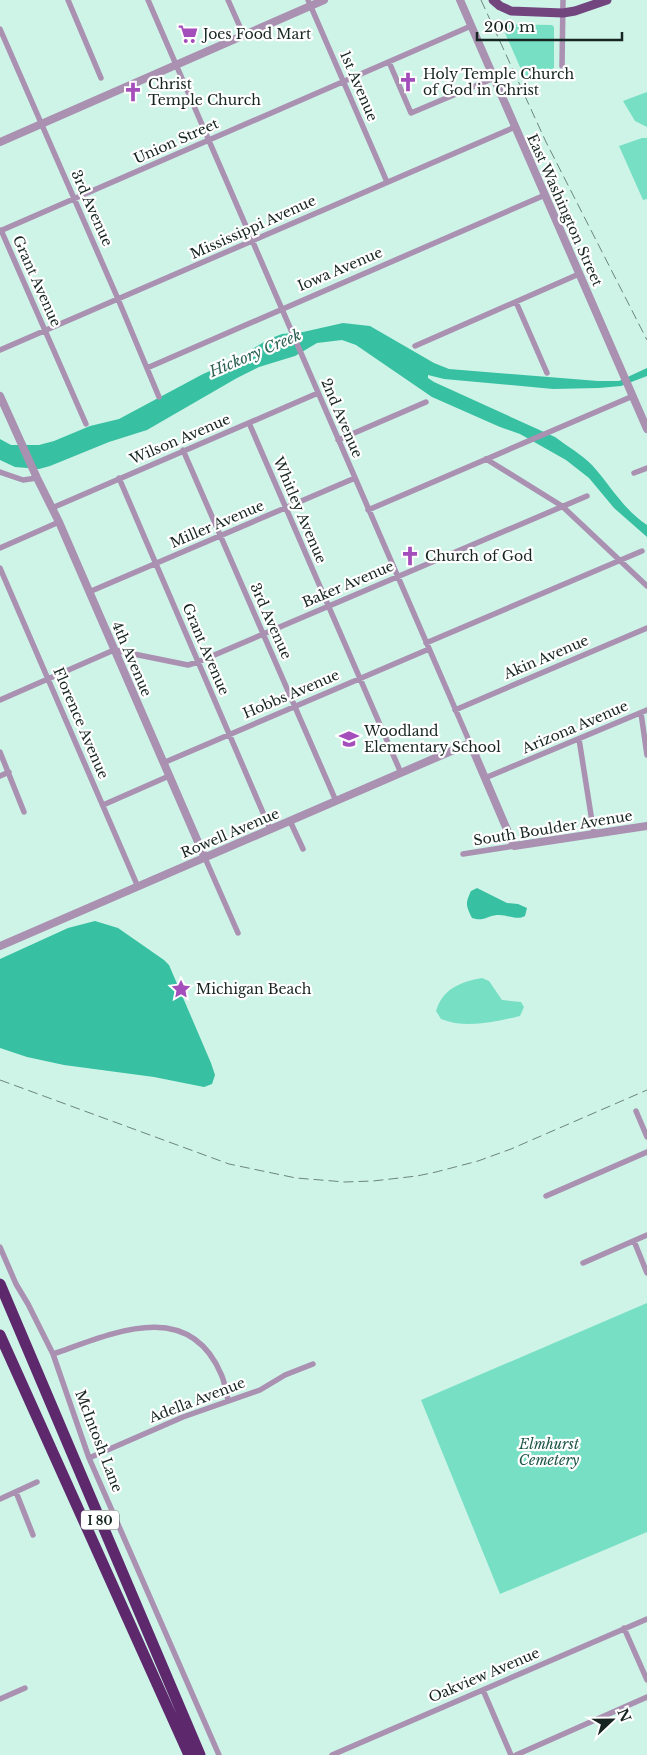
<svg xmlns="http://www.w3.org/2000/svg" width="647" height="1755" viewBox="0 0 647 1755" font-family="'Libre Baskerville',serif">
<rect width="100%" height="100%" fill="#cef4e8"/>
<path fill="#77e0c4" d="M501,24l51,1 2,2v41l-26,11 -8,-12z
M647,92v35l-12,-6 -12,-20z
M642,138h5v61l-4,1 -24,-54z
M482,978l7,3 13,19 19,2 3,5 -4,9c-26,6 -54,13 -79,3l-5,-8c7,-23 25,-29 46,-33z
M647,1303v229l-147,62 -79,-194z"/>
<path fill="#38c0a2" d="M343,323l27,3 64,37 15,6 149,12h21l28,-13v8l-26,10 -22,2 -46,1 -109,-10 -16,-4v3l6,4 121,55c12,9 26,17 37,28 18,20 32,45 55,60v12l-33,-29 -25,-30 -23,-18 -46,-26 -20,-7 -68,-30 -76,-52 -14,-5 -25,3 -22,13 -36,11 -22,11 -90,52 -38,12 -59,24 -11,3 -24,-2 -15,-7v-21l11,6h28l15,-4 36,-15 29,-7 84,-45 28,-12 38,-23 13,-5 21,-2z
M477,888l30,15 11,1 9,4 -2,8c-9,5 -18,-2 -28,-1 -11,1 -13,7 -25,3 -6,-13 -7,-14 -1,-27z
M95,921l23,7 46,32 5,5 42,98 4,12 -3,9 -8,3 -50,-10 -90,-12 -37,-8 -27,-9v-89l68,-31z"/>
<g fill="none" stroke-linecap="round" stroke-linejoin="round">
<path stroke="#aa90b1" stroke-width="5.5" d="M68,0l33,78
M148,0l322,743
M228,0l16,36
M308,0l79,182
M0,29l118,270 41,98
M389,62l22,51 83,-35
M562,66l1,-66
M1,230l85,194
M0,231l471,-205
M516,302l31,71
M415,346l164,-72
M0,350l515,-223
M147,368l398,-173
M249,423l152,350
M338,440l88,-38
M183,450l153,351
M486,459l76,47 85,80
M0,472l23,8 14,-2
M634,473l13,-5
M119,478l151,351
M52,508l266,-115
M368,510l265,-114
M0,548l59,-26
M0,568l138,319
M89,592l266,-114
M426,643l216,-92
M0,700l114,-50 74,15 10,-3 389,-166
M455,710l192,-82
M641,713l6,42
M579,739l15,95
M0,752l24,60
M163,763l266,-114
M0,776l9,-4
M485,778l162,-68
M103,805l66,-29
M290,821l13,28
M463,854l51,-8
M205,858l33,75
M636,1111l11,26
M546,1196l101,-44
M634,1241l13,32
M0,1247l16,37 12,20 25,50 36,104 130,297
M583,1263l64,-28
M53,1354c58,-20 135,-57 168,20 4,8 5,18 7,26
M89,1458l94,-41 77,-27 25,-15 28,-11
M16,1492l17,43
M0,1499l37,-17
M624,1628l23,52
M483,1690l28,65
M0,1699l25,-11
M332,1755l315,-136
M516,1755l131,-58"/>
<path stroke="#aa90b1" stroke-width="8" d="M460,0l187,429
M0,142l324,-142
M0,396l37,82 22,44 146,336
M0,946l470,-203 44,103 133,-20"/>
<path stroke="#72457f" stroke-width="9" d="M493,0l7,6 11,5 52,2 12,-2 32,-11"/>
<path stroke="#5e286d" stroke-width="11" d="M0,1284l200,471
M0,1335l189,420"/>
<path stroke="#6c857e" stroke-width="1" stroke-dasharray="10 5" stroke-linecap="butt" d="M481,0l65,142 101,198
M0,1080l229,84 67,14 49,4 28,-1 44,-5 19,-4 42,-11 33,-12 136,-59"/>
</g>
<defs>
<symbol id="supermarket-bare" viewBox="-9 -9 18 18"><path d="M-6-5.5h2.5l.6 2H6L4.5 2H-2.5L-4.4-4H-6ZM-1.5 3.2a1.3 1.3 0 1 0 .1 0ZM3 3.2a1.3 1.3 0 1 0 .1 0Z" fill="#a44ebc" stroke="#fff" stroke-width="2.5" paint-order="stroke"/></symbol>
<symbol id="church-bare" viewBox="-9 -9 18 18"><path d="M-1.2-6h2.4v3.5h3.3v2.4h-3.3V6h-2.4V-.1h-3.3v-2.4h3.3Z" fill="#a44ebc" stroke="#fff" stroke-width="2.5" paint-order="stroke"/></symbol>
<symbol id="school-bare" viewBox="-9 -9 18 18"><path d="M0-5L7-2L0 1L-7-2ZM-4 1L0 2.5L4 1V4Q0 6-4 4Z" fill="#a44ebc" stroke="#fff" stroke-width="2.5" paint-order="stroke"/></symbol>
<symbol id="sight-bare" viewBox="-9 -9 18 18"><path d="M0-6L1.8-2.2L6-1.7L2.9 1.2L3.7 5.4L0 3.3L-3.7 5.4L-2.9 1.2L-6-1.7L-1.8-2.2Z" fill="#a44ebc" stroke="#fff" stroke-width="2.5" paint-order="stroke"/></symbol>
</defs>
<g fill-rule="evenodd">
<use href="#supermarket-bare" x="174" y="20" width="28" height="28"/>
<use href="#church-bare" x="394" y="68" width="28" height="28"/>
<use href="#church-bare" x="119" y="78" width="28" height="28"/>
<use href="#church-bare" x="396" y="542" width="28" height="28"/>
<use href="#school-bare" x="335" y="725" width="28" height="28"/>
<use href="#sight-bare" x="167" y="975" width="28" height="28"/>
</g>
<g text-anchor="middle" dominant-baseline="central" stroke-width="4.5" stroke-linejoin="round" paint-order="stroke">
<rect fill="#fff" stroke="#5c6664" stroke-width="1" x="81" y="1510.5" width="38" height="19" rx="4"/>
<g font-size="12" font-weight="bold" fill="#162521">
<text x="100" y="1520">I 80</text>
</g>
<g font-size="14" fill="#162521" stroke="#fff" text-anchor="start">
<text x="203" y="34">Joes Food Mart</text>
<text x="423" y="74">Holy Temple Church<tspan x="423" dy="16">of God in Christ</tspan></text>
<text x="148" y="84">Christ<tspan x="148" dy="16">Temple Church</tspan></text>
<text x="425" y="556">Church of God</text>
<text x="364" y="731">Woodland<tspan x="364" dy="16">Elementary School</tspan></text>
<text x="196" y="989">Michigan Beach</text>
</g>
<g font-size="14" fill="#162521" stroke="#fff">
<text transform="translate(359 86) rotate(67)">1st Avenue</text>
<text transform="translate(176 141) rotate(-24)">Union Street</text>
<text transform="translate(92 208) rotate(66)">3rd Avenue</text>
<text transform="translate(565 210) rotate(66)">East Washington Street</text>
<text transform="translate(253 227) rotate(-24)">Mississippi Avenue</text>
<text transform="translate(340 269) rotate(-23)">Iowa Avenue</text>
<text transform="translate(37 281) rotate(66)">Grant Avenue</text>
<text transform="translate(342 418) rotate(67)">2nd Avenue</text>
<text transform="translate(180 439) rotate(-23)">Wilson Avenue</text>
<text transform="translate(300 510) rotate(67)">Whitley Avenue</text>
<text transform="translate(217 524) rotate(-23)">Miller Avenue</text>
<text transform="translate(348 584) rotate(-23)">Baker Avenue</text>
<text transform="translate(271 621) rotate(66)">3rd Avenue</text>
<text transform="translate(206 649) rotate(67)">Grant Avenue</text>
<text transform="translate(546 657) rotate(-23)">Akin Avenue</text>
<text transform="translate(132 659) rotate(67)">4th Avenue</text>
<text transform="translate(291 694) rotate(-23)">Hobbs Avenue</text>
<text transform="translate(81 723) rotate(67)">Florence Avenue</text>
<text transform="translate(575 727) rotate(-23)">Arizona Avenue</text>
<text transform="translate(553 828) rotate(-9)">South Boulder Avenue</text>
<text transform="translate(230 833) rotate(-23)">Rowell Avenue</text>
<text transform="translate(197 1400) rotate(-21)">Adella Avenue</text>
<text transform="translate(99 1441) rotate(69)">McIntosh Lane</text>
<text transform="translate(484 1675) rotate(-23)">Oakview Avenue</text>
</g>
<g font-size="14" font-style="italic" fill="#21574a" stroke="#fff">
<text x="549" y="1444">Elmhurst<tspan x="549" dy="16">Cemetery</tspan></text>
</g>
<g font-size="15" font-style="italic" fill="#2d6254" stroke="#fff">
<text transform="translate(255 353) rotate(-23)">Hickory Creek</text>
</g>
</g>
<g transform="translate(612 1720) rotate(68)" stroke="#ffffff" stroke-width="4" paint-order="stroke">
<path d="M0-4L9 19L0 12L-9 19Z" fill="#162521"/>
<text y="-8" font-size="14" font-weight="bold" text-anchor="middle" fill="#162521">N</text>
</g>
<path d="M477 32v8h145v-8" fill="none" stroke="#162521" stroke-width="2.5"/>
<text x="484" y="32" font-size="15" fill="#162521" stroke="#ffffff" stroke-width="4" paint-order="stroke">200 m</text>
</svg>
